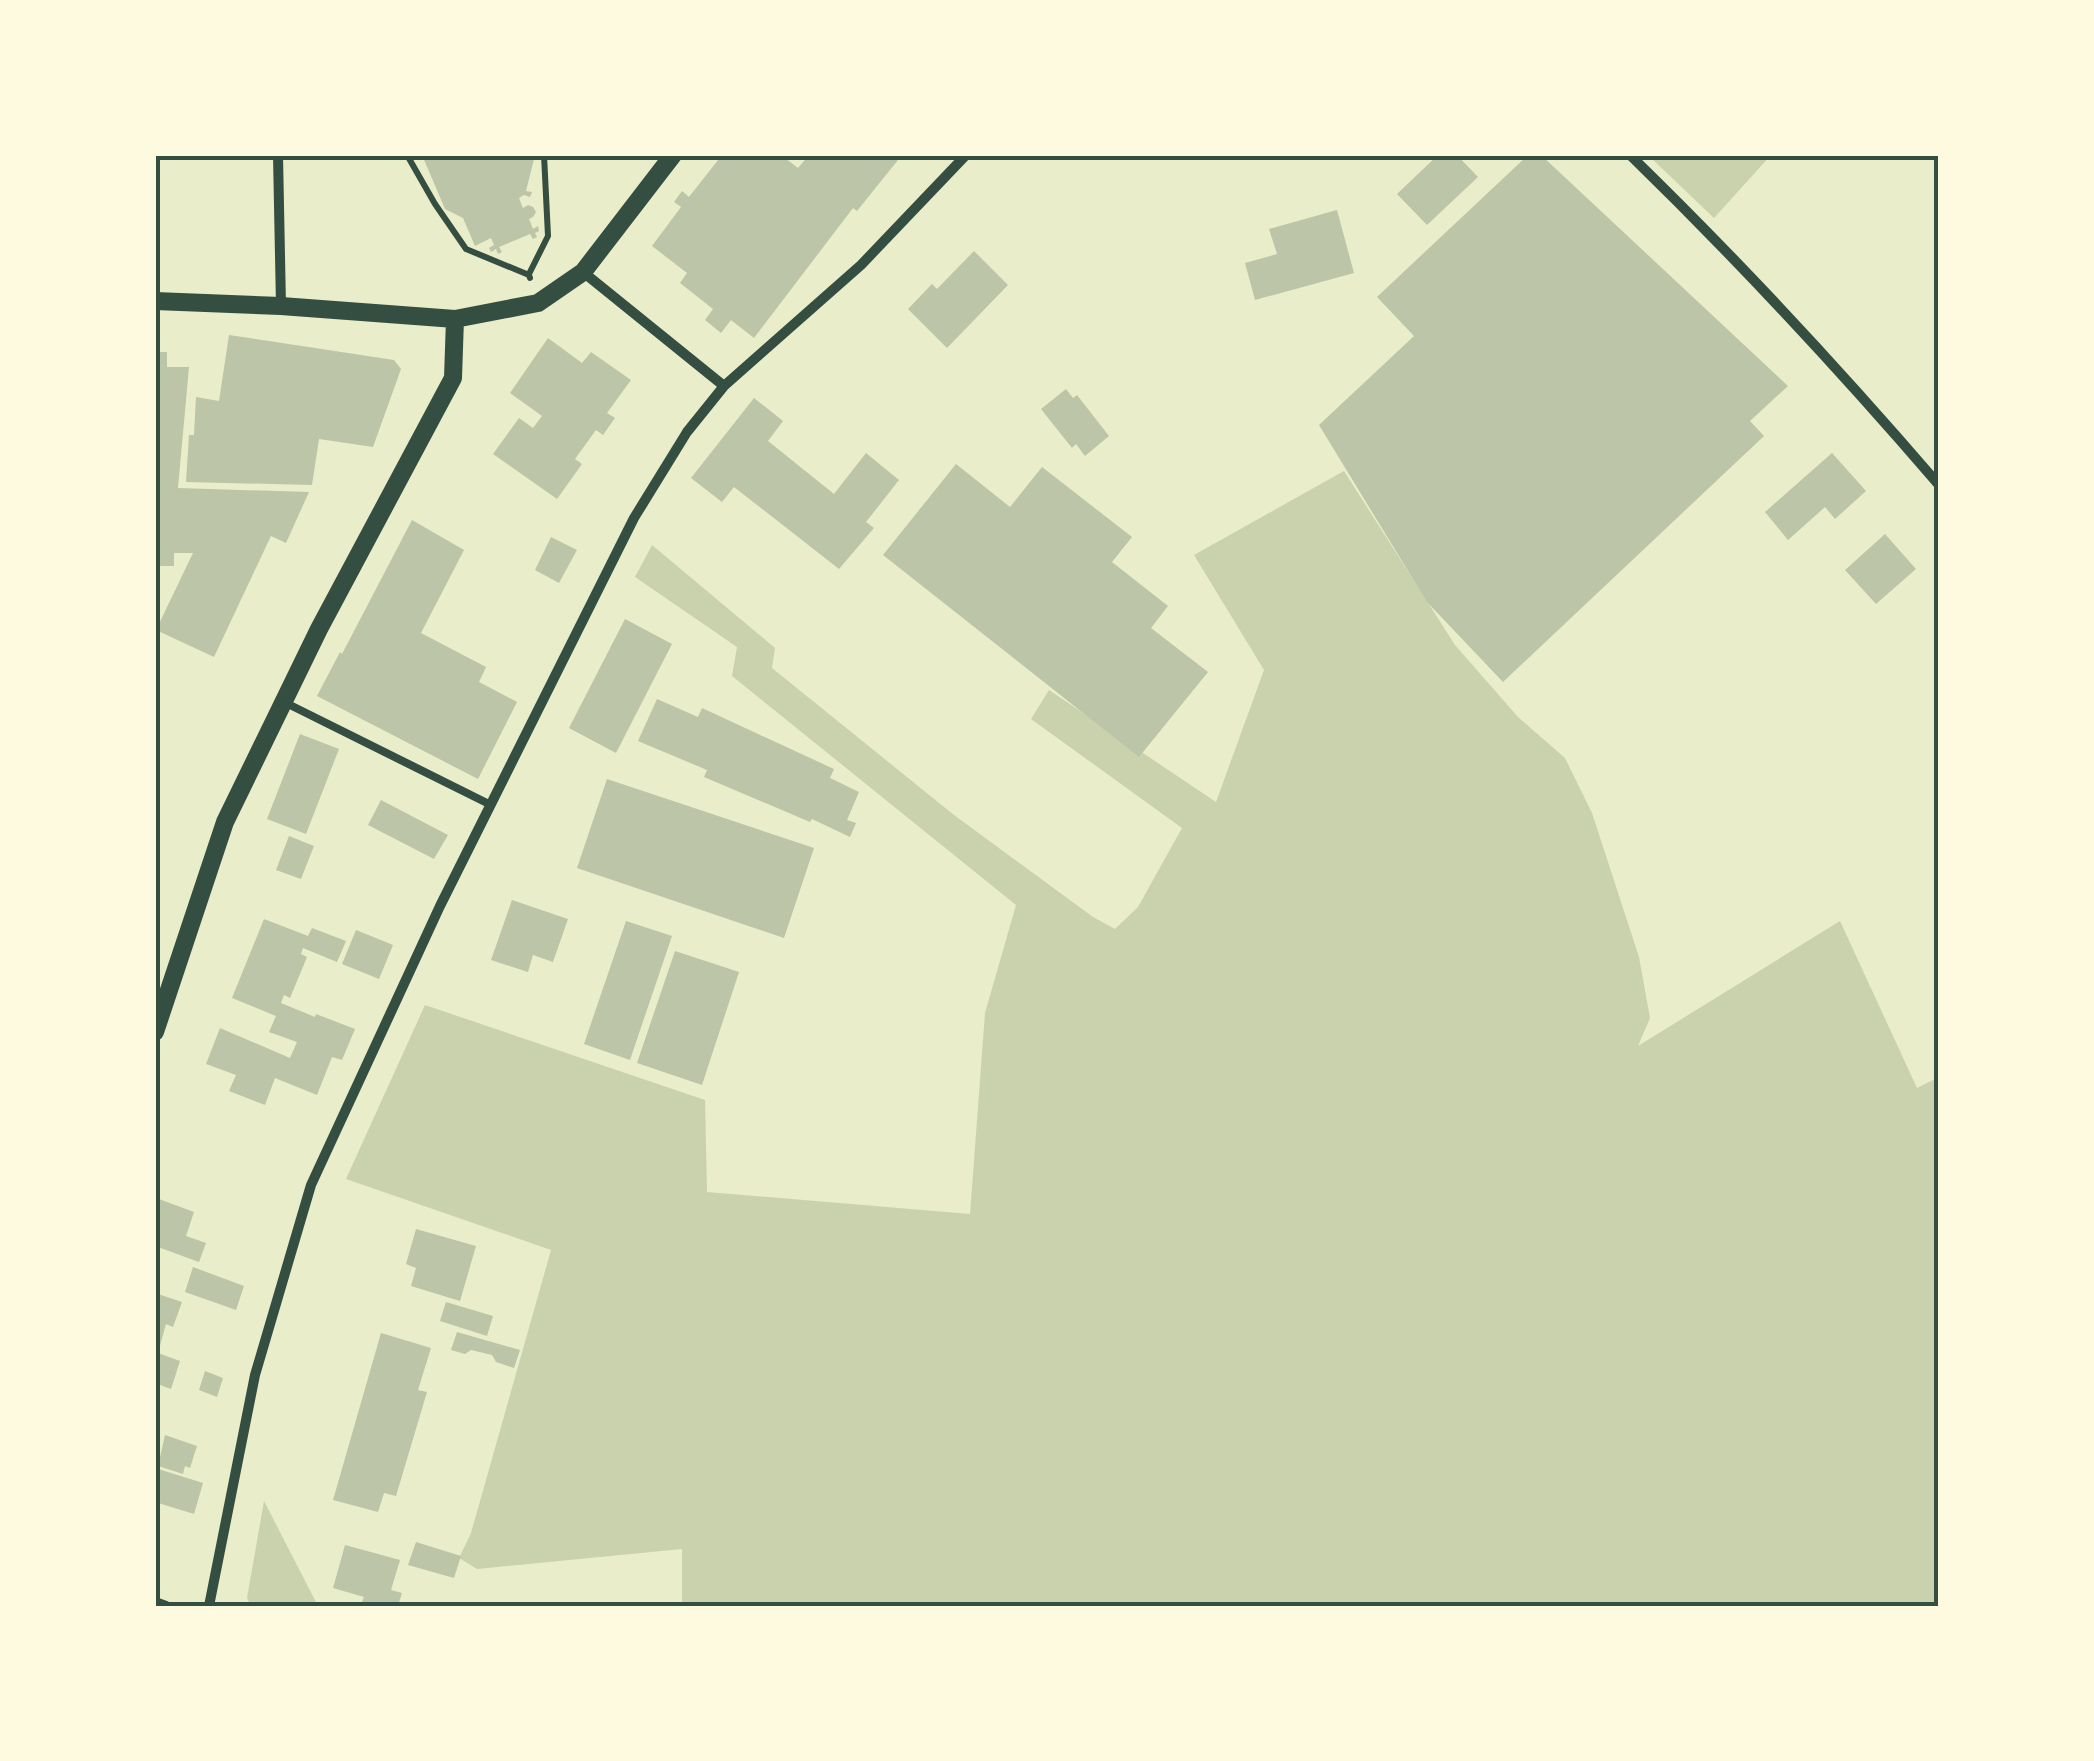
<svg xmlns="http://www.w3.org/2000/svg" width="2094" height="1761" viewBox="0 0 2094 1761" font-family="Barlow,sans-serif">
<rect width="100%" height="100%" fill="#e9edc9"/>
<path fill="#cad2ad" d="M1648,155h123l-57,63z
M1344,471l111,174 63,72 47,41 27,55 47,144 11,61 -12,28 202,-125 77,167 22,-11v529h-1257v-57l-205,20 -18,-11 12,-25 80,-283 -205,-71 79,-174 280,95 2,92 263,22 15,-201 31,-108 -284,-229 5,-29 -102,-70 17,-32 123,103 -3,20 182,147 139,102 22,12 23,-22 44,-79 -151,-109 18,-29 167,112 48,-132 -70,-115z
M264,1501l54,105h-67l-4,-8z"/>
<path fill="#bcc5a7" d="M422,155h113l-9,36 6,1 -2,5 -6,-2 -5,3 4,10 5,-3 5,2 3,5 -3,5 -4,2 4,10 5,-3 1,5 -4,2 2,4 -4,2 -3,-5 -31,13 3,5 -4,2 -2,-5 -5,3 -2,-4 5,-3 -3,-7 -16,8 -12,-28 -18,-9z
M722,155h59l17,13 11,-13h93l-45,56 -4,-3 -99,130 -23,-18 -10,13 -16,-13 8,-11 -33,-26 7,-10 -35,-27 29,-39 -7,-5 8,-11 7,6z
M1438,155h19l21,22 -51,48 -30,-31z
M1528,155h13l247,231 -38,35 14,15 -261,246 -76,-80 -108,-177 95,-89 -37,-39z
M1337,210l17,63 -99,27 -10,-37 32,-9 -8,-25z
M974,251l34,34 -61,63 -39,-39 24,-25 5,5z
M229,335l165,25 7,9 -28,78 -54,-8 -7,46 -126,-3 3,-47h5l2,-38 23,4z
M548,338l34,25 9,-11 40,28 -24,33 8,5 -12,17 -7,-5 -21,29 7,5 -25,35 -64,-45 26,-36 14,10 9,-12 -32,-23z
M155,352h12v15h22l-11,121 131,4 -23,51 -15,-7 -57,121 -58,-27 37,-77h-19v13h-19z
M1066,389l7,9 4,-3 32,41 -24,20 -9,-12 -4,4 -31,-39z
M754,398l29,23 -15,20 66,53 32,-41 33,27 -33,42 8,6 -35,41 -105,-82 -12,15 -31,-24z
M1832,453l34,38 -31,28 -10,-12 -37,33 -23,-28z
M956,464l54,43 32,-40 90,70 -20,25 56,44 -17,22 57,44 -69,85 -256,-202z
M412,520l52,30 -43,83 65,34 -7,15 38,20 -39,77 -161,-83 23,-44 2,2z
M1885,534l31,35 -40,35 -31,-34z
M551,537l26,13 -18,33 -24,-13z
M625,619l47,25 -56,109 -47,-25z
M657,699l41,18 4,-9 132,61 -4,9 29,14 -12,28 9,3 -6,14 -38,-18 -2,3 -106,-45 3,-7 -69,-29z
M300,734l39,15 -33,85 -39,-15z
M607,779l207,69 -30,90 -207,-70z
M381,800l67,35 -14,24 -66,-34z
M289,836l25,10 -13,33 -25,-9z
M512,900l56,19 -15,43 -20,-7 -5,17 -37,-12z
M264,919l44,17 4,-8 34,13 -9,21 -34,-14 -2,6 6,3 -17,41 -6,-3 -3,8 34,14 1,-3 39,15 -13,31 -10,-3 -15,38 -42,-17 -10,27 -36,-14 7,-16 -30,-11 14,-36 70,30 7,-16 -28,-10 7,-16 -44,-18z
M626,921l46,15 -42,124 -46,-16z
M356,930l37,15 -14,34 -37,-15z
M675,951l64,21 -37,113 -65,-22z
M159,1199l35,13 -8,24 20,7 -7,19 -44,-16v-35z
M416,1229l60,17 -16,55 -49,-15 5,-18 -10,-4z
M193,1267l51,19 -8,24 -51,-18z
M155,1293l27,9 -9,25 -7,-3 -8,29 22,8 -9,28 -16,-6z
M446,1302l47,14 -6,20 -47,-15z
M457,1332l63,18 -6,18 -18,-6 -4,-7 -21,-5 -6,4 -14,-4z
M381,1333l50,15 -13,42 9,2 -31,104 -12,-3 -6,19 -45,-12z
M205,1371l18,7 -6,19 -18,-7z
M165,1435l32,11 -7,22 -5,-2 -2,8 -25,-8z
M155,1468l48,15 -9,31 -39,-12z
M416,1542l45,14 -7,22 -46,-13z
M345,1545l55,15 -9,30 11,3 -4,13h-23l-13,-4 2,-5 -31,-9z"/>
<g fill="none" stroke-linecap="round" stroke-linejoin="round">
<path stroke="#344e41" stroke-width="6" d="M407,155l28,49 31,45 63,26 1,3
M529,274l19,-38 -4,-81"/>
<path stroke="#344e41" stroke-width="8" d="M284,702l207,103"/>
<path stroke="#344e41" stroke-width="10" d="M278,155l3,151
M1630,155c108,105 210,215 309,330
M583,272l141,114
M155,1602l11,4
M209,1606l46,-231 56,-190 129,-279 194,-388 53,-86 37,-46 137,-121 105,-110"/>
<path stroke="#344e41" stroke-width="18" d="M155,301l126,5 174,13 83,-16 45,-31 90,-117
M155,1032l70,-210 94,-193 134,-251 2,-59"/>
</g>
<rect width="2094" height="1761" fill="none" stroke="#fefae0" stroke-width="315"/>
<rect x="158" y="158" width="1778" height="1446" fill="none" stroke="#344e41" stroke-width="4"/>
</svg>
